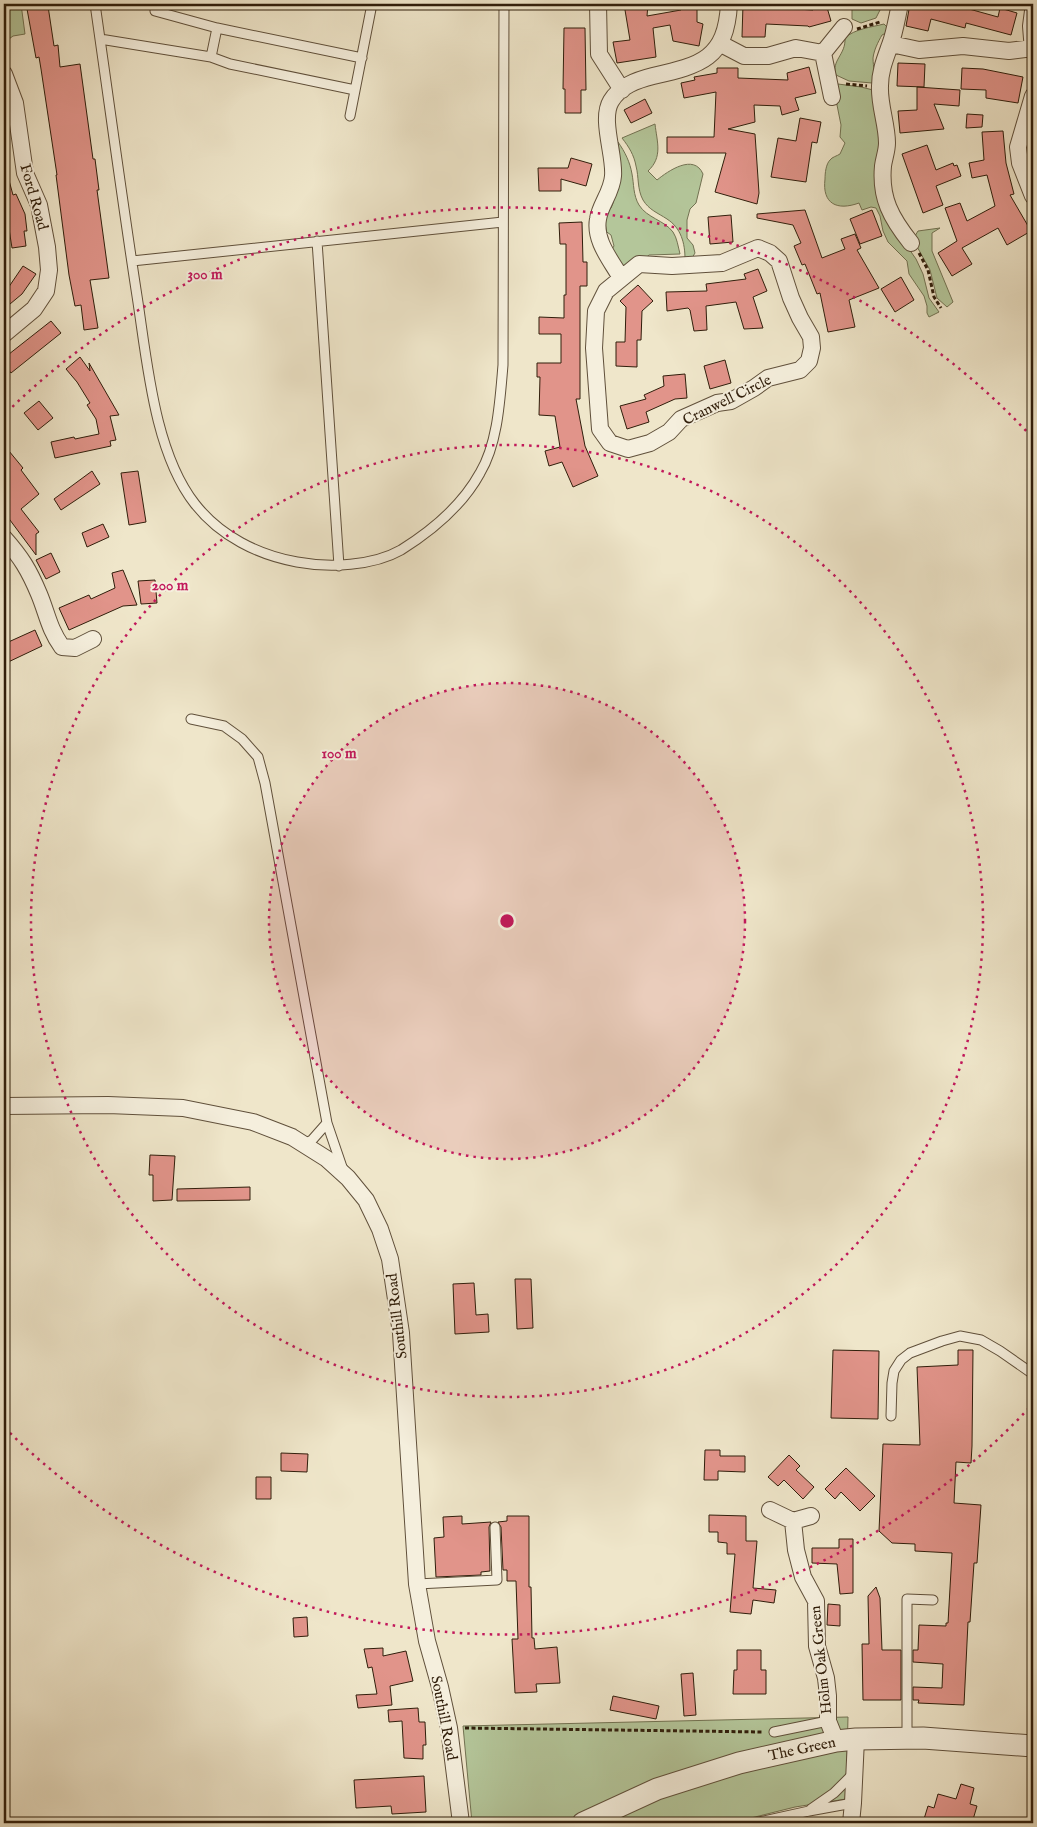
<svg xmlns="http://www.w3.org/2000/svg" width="1037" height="1827" viewBox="0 0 1037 1827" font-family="'IM FELL English',serif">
<rect width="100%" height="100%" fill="#efe6ca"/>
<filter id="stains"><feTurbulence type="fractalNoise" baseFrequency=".004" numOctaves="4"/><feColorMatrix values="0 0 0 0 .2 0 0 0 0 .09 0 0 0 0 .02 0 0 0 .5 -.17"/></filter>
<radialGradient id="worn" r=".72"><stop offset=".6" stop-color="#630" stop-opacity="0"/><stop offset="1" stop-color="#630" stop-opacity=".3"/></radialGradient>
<path fill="#b4c69a" stroke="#727252" d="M4,4h17l4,30 -12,2 -4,3 -5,-6z
M852,4h31l-7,14 -15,5 -9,-4z
M884,24l3,3 -1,6 -4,2c-4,7 -8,15 -9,23 0,9 3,17 -1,25l-23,-2 -13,-6c-5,-15 10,-20 9,-37 9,-9 27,-11 39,-14z
M838,84l23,3 12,3 22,139 21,30 7,15 6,24 10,14 -10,5 -2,-4v-7l-3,-10 -15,-22 -2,-13 -19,-19 -5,-11 -3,-15 -4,-8 -5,-1 -9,3 -3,-7c-22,8 -37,1 -34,-24 0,-6 1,-15 5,-19 2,-3 7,-4 10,-6l5,-11 -5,-6 1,-12 -7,-35z
M655,124c2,18 8,33 -7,47l9,9c11,-9 37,-27 46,-6l-7,29 -6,6 -3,11v18l6,7 2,8 -3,5 -7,1c0,-16 -4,-31 -18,-40 -9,-6 -18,-9 -24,-19 -6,-11 -4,-23 -7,-34 -2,-11 -7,-19 -14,-28z
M618,142c7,10 12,20 14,32 2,10 1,21 7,31 8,13 25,15 34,27 4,6 5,14 7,22l-31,1 -7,6 -16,5 -4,-1 -12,-13 4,-6 -3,-11 -7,-5 3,-19 4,-3 2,-5 8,-33z
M940,228l-8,5v18l21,51 -6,5 -10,-9 -7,-28 -15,-27v-7l3,-5z
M848,1717l-2,82 -51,8 -64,16h-259l-9,-97z"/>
<path fill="#e1948a" stroke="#301e0b" d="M624,4h24l-1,12 34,-6v-6h16v18l6,2 -4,22 -26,-5 -3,-16 -17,3 3,29 -39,6 -4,-21 17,-2z
M743,4h20v3l50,3 -1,-6h14l5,17 -22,6 -1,-1 -42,-2 -1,13h-23z
M910,4h41l47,13 2,-9 17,5 -6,22 -45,-12 -1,5 -34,-9 -3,12 -22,-5z
M48,6l6,40 4,-1 2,22 20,-3 13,95h2l4,31h-2l12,88 -19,2 8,48 -14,2 -3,-25 -6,1 -6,-31 -13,-100h1l-16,-106 -2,-12 -3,1 -9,-49z
M564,28h21l1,62h-5v23h-16v-24h-2z
M898,63l27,1 -1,23 -27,-1z
M809,67l7,26 -21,5 4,12 -17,5 -2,-9 -26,-1 1,17 -27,7 27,5 4,59 -2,11 -42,-12 11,-39h-59v-16h47l2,-45 -32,6 -3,-15 14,-3 -1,-3 23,-4v-5h21v10l50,2 -1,-7z
M962,68l21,1 40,8 -5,26 -32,-5v-8l-25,-1z
M917,87l43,3 -1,16 -25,-2 10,25 -44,4 -2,-22 19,-1z
M645,99l7,14 -21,10 -7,-13z
M967,114l16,1 -1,12 -16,1z
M800,118l21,4 -4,21 -5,-1 -6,40 -35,-5 7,-39 18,3z
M1003,131l3,32 8,31 -4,1 21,36 -24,14 -9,-17 -36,20 10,16 -20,12 -14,-23 19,-12 -12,-33 15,-5 7,18 28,-15 -8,-31 -15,3 -3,-15 15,-3 -2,-28z
M927,145l9,25 17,-7 1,3 3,-1 4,11 -25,10 7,19 -20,8 -21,-59z
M571,158l21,6 -6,22 -25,-7v12h-22l-1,-23h30z
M7,173l6,22 3,-1 9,20 2,17h-3l2,15 -14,2 -5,-32 -3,1v-43z
M805,210l17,48 23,-9 -4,-10 14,-5 6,14 -4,2 22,38 -30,12 6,27 -27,5 -8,-39 -3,1 -12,-30 -3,1 -8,-19 7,-3 -8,-18 -36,-7v-4z
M872,210l10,26 -22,8 -10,-25z
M731,215l2,27 -23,2 -2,-27z
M582,222l1,40h4v24h-7v113h-4l9,47 13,30 -25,11 -11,-25 -13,4 -4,-15 15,-4 -5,-31 -16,-1 1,-38h-3v-14h24v-29h-22v-17l25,1v-23h2v-51h-6l-1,-21z
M23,266l13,8 -14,20 -18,15v-15z
M758,269l9,22 -14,6 10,31 -19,1 -8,-27 -30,4 1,24 -13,1 -4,-21 -2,-2 -21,3 -1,-19 41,-1 -1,-7 40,-5 -2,-5z
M901,277l13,23 -19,12 -14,-23z
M638,285l15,16 -11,10 -1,29h-4v27l-21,-1v-24h9l1,-35 -6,-6z
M51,321l10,12 -50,40 -7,-9v-6z
M80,357l10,14 -1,-8 30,52 -9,1 6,24 -6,1 1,5 -56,12 -4,-16 23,-5 1,2 24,-5 -3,-15 -9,-14 3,-2 -13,-21 -11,-13z
M725,360l6,23 -21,6 -6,-23z
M685,374l2,24 -12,1 -29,13 3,10 -22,7 -7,-23 26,-7 -2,-4 20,-9 -1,-10z
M39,401l14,17 -15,12 -14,-17z
M4,445l19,23 -2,2 18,24 -18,15 18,23 -3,2v21l-32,-43z
M92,471l8,13 -39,26 -7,-11z
M138,471l8,51 -17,3 -8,-52z
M103,524l6,13 -22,10 -5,-14z
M51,553l9,19 -14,7 -10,-19z
M123,570l14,35 -14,1 -54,24 -10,-22 30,-13 2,4 24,-11 -3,-15z
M155,580l2,23 -16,1 -3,-23z
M35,630l7,16 -38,18v-20z
M150,1155l25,1 -3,44 -19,1v-26h-4z
M250,1187v13l-73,1v-12z
M515,1279h16l2,49 -16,1z
M474,1283l2,32 12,-1 1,18 -34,2 -2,-50z
M833,1350l46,1 -1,68 -47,-1z
M958,1350h15l-1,96 -1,17 -15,-1 -2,41 27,2 -4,58h-3l-4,59h-2l-4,83 -46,-2 1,-3h-6v-13l29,1 1,-24 -30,-2v-12h5l1,-25 27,1v-3h2l4,-70 -37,-2v-7l-23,-1 -13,-12 4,-87 37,1 -3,-78 41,-2z
M705,1450h15v6h25v16l-27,-1v9h-14z
M281,1453l27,1 -1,18 -26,-1z
M789,1455l11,11 -4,4 18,17 -11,12 -19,-19 -6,6 -10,-9z
M846,1468l29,28 -15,15 -19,-19 -6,7 -10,-10z
M256,1477h15v22h-15z
M709,1515l37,1v25h11l-4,47 23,2 -2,13 -21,-3 -2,14 -21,-2 5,-58h-8v-11l-9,-1v-10h-9z
M462,1516v8l29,-2 -2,5 1,44 -9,1v3l-45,2 -2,-39 10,-1 -1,-20z
M507,1516h22v71h2l1,51h2l1,11 22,-2 3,36 -24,1 1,8 -22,1 -3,-54h6l-2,-58h-9v-11h-4l-2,-43 -3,-5 9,-1z
M839,1539h14v54l-13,1 -3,-30 -25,-1v-15h27z
M876,1587l4,11 2,52h19v50h-38l-1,-56h7l-1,-48z
M828,1604l12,1v21l-13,-1z
M307,1617l1,19 -14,1 -1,-19z
M383,1648v8l23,-5 7,30 -23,5 2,19 -34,3 -2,-13 21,-1 -5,-27 -4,1 -4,-19z
M737,1650h24v20h5v24h-33l1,-24h3z
M693,1673l3,42 -12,1 -3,-42z
M613,1696l46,10 -3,13 -46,-9z
M418,1708l1,14h6l1,23h-3v14l-19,-1 -2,-37 -13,1 -1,-12z
M424,1776l2,36 -34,2 -1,-8 -35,2 -2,-28z
M961,1784l13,4 -4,16 7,2 -5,17h-43l1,-2 -6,-2 4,-13 6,2 4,-14 18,5z"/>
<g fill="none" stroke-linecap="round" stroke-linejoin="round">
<defs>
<path id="service" d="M95,4c14,97 27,195 42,292 10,64 17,156 58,208 25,32 63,51 102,58 32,6 76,4 104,-12 32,-20 61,-44 79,-77 18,-30 20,-74 23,-108l1,-361
M155,11l62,17 145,30
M100,39l111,18 19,7 125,26
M211,57l6,-29
M350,116l22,-112
M317,241l22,325
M132,261l371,-39
M191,719l33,7 18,13 16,18 7,26 62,340 16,47
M304,1144l8,-4 15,-17
M891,1416l1,-33 2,-12 7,-11 9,-7 32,-12 18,-5 21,4 19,11 33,23
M417,1584l80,-4 -2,-53
M774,1732l54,-11
M907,1738v-139l26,1
M811,1809l23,-16 20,-20
M754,1823l55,-12 44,-8"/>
<path id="minor" d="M598,4l1,50 23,36
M900,4c-3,13 -5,28 -10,41 -5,14 -10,26 -10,41 -1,19 7,38 7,57 0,8 -3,15 -4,23 -3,32 8,52 28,77
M1033,11l-2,15 2,25
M721,44l23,12h24l28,-8 27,5
M891,44l28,6 44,-4 46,5 24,-3
M4,74l11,29 10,70 14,32 8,42 2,23 -3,21 -12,18 -30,25
M1033,96l-15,51 2,16 13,33
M832,97l-9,-44 21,-26
M758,248l12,5 9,8 12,37 9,20 11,19 1,11 -3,13 -9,9 -32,8 -14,10 -23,13 -14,2 -36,16 -12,13 -19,11 -22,6 -18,-6 -10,-14 -6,-81 2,-37 10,-20 33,-27 33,2 50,-3z
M621,278c-10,-18 -27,-37 -23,-59 2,-14 14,-27 15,-43 2,-20 -13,-57 -2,-75 9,-15 26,-21 42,-25 48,-11 73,-17 76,-72
M4,538c17,19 25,32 35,56 8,19 10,35 23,53l13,1 18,-9
M4,1106l104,-1 75,3 70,14 39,15 35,22 21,19 18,22 14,29 10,30 11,74 16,251 10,57 13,46 9,41 12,95
M770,1510l23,11
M811,1516l-18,5 3,29 7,27 13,24 1,45 9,32 2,18v25l8,20
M851,1823l2,-20 3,-64"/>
<path id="tertiary" d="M583,1823l74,-34 82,-26 97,-22 20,-2 67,-1 110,8"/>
</defs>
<use href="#service" stroke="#60503b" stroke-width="11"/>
<use href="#minor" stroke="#60503b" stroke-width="18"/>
<use href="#tertiary" stroke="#60503b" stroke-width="23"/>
<path stroke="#301e0b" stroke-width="3" stroke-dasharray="4 2.5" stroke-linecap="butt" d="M857,29l23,-7
M846,84l21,2
M919,253l9,17 6,27 7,11
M465,1728l298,4"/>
<use href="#service" stroke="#f5efdd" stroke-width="9"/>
<use href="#minor" stroke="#f5efdd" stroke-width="16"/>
<use href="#tertiary" stroke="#f5efdd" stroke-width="21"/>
</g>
<circle cx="507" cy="921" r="238" fill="#c2185b" fill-opacity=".12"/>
<g fill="none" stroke="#c2185b" stroke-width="2.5" stroke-dasharray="2.5 5">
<circle cx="507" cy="921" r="238"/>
<circle cx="507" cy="921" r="476"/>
<path d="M1029 1408A714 714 0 0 1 7 1430M7 412A714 714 0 0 1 1029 434"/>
</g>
<g text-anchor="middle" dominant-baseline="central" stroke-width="4" stroke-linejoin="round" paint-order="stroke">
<g font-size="15" fill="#301e0b" stroke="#f5efdd">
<text transform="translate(34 197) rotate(74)">Ford Road</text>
<text transform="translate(727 400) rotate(-26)">Cranwell Circle</text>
<text transform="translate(397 1316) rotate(-97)">Southill Road</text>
<text transform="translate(821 1660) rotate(-96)">Holm Oak Green</text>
<text transform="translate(444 1718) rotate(79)">Southill Road</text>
<text transform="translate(802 1749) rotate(-12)">The Green</text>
</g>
</g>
<circle cx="507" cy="921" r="8" fill="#c2185b" stroke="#f5efdd" stroke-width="2.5"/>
<g font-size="15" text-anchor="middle" font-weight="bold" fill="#c2185b" stroke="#f5efdd" stroke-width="4" stroke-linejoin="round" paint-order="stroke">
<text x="205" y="279">300 m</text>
<text x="170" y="590">200 m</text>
<text x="339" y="758">100 m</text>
</g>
<rect width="1037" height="1827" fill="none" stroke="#efe6ca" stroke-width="20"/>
<rect x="5" y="5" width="1027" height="1817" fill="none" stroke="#301e0b" stroke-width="2.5"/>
<rect x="10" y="10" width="1017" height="1807" fill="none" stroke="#301e0b"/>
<rect width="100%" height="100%" filter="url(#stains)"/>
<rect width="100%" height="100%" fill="url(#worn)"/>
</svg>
